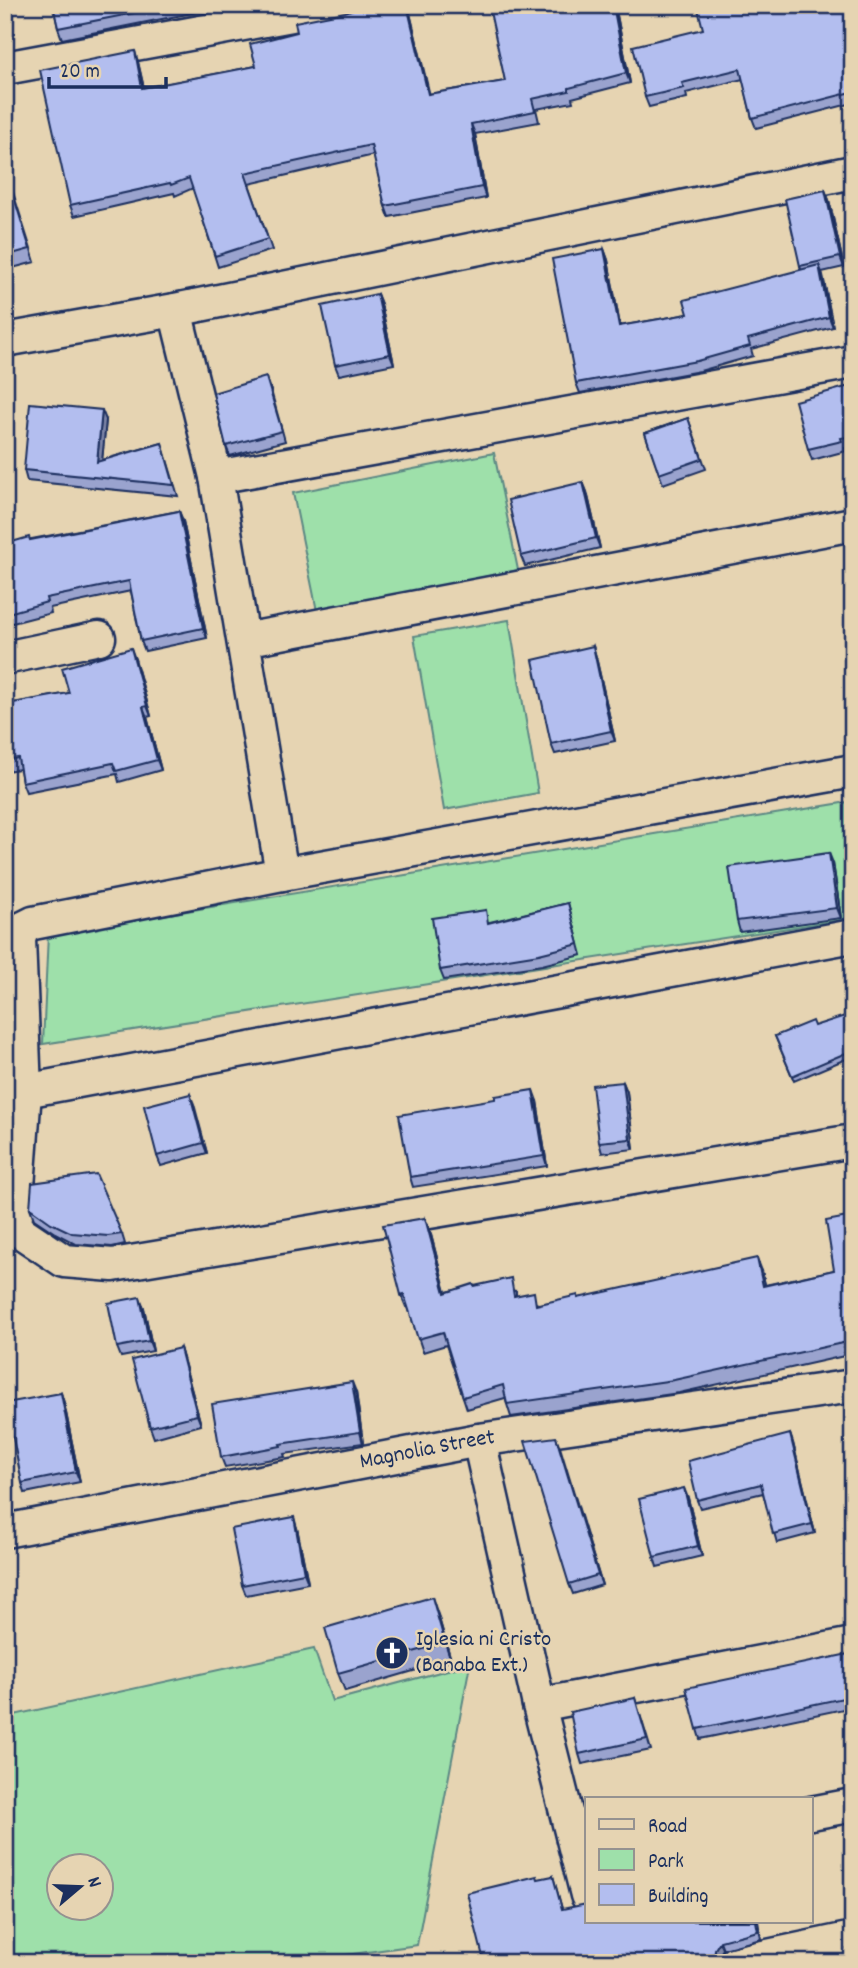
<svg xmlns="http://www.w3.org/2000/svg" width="858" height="1968" viewBox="0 0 858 1968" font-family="Dekko,sans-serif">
<rect width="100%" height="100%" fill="#e6d4b2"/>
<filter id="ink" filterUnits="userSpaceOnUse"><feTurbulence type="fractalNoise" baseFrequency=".0143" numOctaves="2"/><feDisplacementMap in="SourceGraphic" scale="14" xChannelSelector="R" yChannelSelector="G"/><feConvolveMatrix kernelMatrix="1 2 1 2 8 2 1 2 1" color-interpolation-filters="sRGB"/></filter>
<g filter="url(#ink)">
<path fill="#9ee0aa" stroke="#5c8884" stroke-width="2" fill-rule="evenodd" d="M494,453l24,117 -201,41 -24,-118z
M509,620l29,173 -94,17 -30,-174z
M848,802l5,57v59l-810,126 5,-110z
M314,1649l18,52 138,-37 -53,281 -129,18h-283v-246zM60,1867h42v42h-42z"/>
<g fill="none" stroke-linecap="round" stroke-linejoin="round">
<defs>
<g id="minor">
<path d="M5,68l341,-63"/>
<path d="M175,310l41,167 66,397"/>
<path d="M5,340l170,-30 678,-138"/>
<path d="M216,477l637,-115"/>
<path d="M244,640l609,-116"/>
<path d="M5,658l94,-20"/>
<path d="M25,1091l828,-155"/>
<path d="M15,1228l10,-137 -6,-152 4,-11 10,-5 249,-49 571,-103"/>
<path d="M5,1229l10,-1 49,33 49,4 740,-124"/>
<path d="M479,1440l60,265 48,190"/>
<path id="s1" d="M5,1531l474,-91 374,-54"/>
<path d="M539,1705l314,-61"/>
<path d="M811,1813l42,-8"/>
<path d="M735,1963l118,-25"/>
</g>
</defs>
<use href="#minor" stroke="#1b2f5e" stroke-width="37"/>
<use href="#minor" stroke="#e6d4b2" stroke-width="32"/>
</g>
<path fill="#9aa3ce" stroke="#1b2f5e" stroke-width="2" d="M53,5h143l1,7 -135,27 -4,-11z
M408,5l21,89 76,-13 -9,-76h119l15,78 -58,15 1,4 -37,7 3,13 -64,12 11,64 -97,19 -4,-11 -11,-51 -125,29 23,66 -54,17 -25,-79 -18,8 -1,-3 -100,23 -4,-11 68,-143 6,26 112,-22 41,-34 57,-23z
M853,5v98l-97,25 -4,-10 -9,-39 -57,14 1,5 -38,9 -4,-10 58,-68z
M5,167l30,95 -30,8z
M825,190l4,10 15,67 -22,5 11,55 -82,22 2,7 -53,15 -120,22 -4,-10 28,-134 4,11 12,66 68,-12 113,-45 -1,-3z
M377,294l4,10 13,60 -55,11 -4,-10z
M853,385v62l-8,1 1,3 -34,9 -4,-11z
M270,387l15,54 -55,15 -4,-10z
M688,418l18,51 -43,15 -18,-51z
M106,420l-4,40 60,-17 16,53 -151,-15 -3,-11z
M583,482l4,10 13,56 -75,18 -4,-10z
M179,511l4,10 24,117 -62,13 -4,-10 -10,-50 -81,17 1,5 -46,12v-81z
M593,646l3,11 19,84 -60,13 -4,-10z
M135,659l16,57 -4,1 14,53 -42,12 -2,-8 -91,18 -4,-10 -2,-13 -15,2v-86l4,19 60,-11z
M833,863l8,55 -101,14 -3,-11z
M568,903l14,52 -40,10 -98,15 -4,-10 50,-48z
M814,1026l39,1v29l-59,25 -19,-45z
M623,1082l4,10 7,57 -32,4 -3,-11z
M190,1094l17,59 -46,13 -4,-10z
M495,1099l42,2 10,65 -134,21 -3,-10z
M30,1208l92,26 3,10 -13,3 -36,-3 -21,-11 -21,-14z
M853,1216v150l-4,-11 -170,38 -168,24 -6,-19 -38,11 -21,-64 -23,7 -15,-45h-2l-5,-12 24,-77 5,13 16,61 28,-6 42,5v5l22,8 224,-33 3,14 69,-15z
M144,1308l9,43 -32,6 -4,-10z
M180,1348l21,77 -47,13 -4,-11z
M356,1392l7,51 -79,11 1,3 -60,10 -4,-10z
M61,1393l3,10 16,79 -55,11 -3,-10z
M790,1434l3,9 22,90 -38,10 -14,-50 -63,15 -3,-8z
M556,1437l46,148 -29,9 -4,-10z
M688,1498l14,58 -45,11 -3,-10z
M297,1528l11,55 -62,12 -4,-10z
M438,1615l13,45 -106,31 -7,-18z
M853,1653v54l-153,32 -3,-10z
M635,1698l16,52 -69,14 -3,-10z
M553,1876l9,33 196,12 3,18 -38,10 -5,8h-235z"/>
<path fill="#7d85a7" stroke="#1b2f5e" stroke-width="2" d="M407,5h1l24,99 -4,-10z
M613,5h2l15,78 -4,-10z
M135,51l3,11 8,36 -4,-10z
M471,124l4,10 11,64 -4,-11z
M825,190l4,10 15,67 -4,-10z
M604,249l4,11 14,76 -3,-10z
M819,265l4,10 10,52 -4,-10z
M377,294l4,10 13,60 -4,-10z
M102,410l4,10 -5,52 -4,-10z
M583,482l4,10 13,56 -4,-10z
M179,511l4,10 24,117 -4,-10z
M593,646l3,11 19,84 -4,-10z
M131,648l4,11 16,57 -4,-10z
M5,685l6,30 -4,-11 -2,-10z
M143,707l4,10 14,53 -4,-10z
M829,853l4,10 8,55 -4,-10z
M623,1082l4,10 7,57 -4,-10z
M533,1090l4,11 10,65 -3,-10z
M190,1094l4,10 13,49 -4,-10z
M425,1218l5,13 19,74 -4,-12z
M757,1258l5,13 6,27 -5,-12z
M140,1297l4,11 9,43 -4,-10z
M180,1348l3,10 18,67 -4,-10z
M352,1382l4,10 7,51 -3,-11z
M61,1393l3,10 16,79 -4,-10z
M790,1434l3,9 22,90 -3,-9z
M556,1437l4,10 42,138 -4,-10z
M684,1488l4,10 14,58 -4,-10z
M294,1517l3,11 11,55 -4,-10z
M432,1597l6,18 13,45 -6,-17z
M720,1941l3,8 -5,8 -1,6h-1l-2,-5 1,-9z"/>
<path fill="#b3beef" stroke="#1b2f5e" stroke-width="2" d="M53,5h122l-117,23z
M356,5h51l21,89 77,-13 -16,-74 7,-2h117l13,68 -57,15v3l-37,8 3,12 -64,13 11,63 -97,19 -14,-61 -126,28 23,66 -53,17 -26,-78 -18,7 -1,-2 -100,22 -30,-135 95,-19 7,37 114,-22 -6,-22 47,-12 -2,-10 50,-10 9,-3z
M697,5h156v90l-1,-3 -100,26 -12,-49 -58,14 2,5 -39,9 -12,-51 70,-17z
M5,169l25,80 -25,7z
M825,190l15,67 -40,9 -15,-67z
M604,249l15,77 69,-12 -4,-14 135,-35 10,52 -81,22 2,7 -53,15 -121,22 -24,-124z
M377,294l13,60 -55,11 -13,-59z
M266,377l16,54 -56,15 -13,-53z
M853,385v51l-12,2 1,3 -34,8 -13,-48z
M30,403l72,7 -5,52 65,-19 12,42 -150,-15z
M688,418l14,41 -43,15 -14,-41z
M583,482l13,56 -75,18 -13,-56z
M179,511l24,117 -62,13 -12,-60 -83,17 1,4 -42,12v-70l24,-7 1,3z
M593,646l18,85 -60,13 -18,-84z
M131,648l16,58 -4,1 14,53 -41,11 -3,-8 -91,19 -4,-24 -13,2v-66l2,10 62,-11 -7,-25z
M829,853l8,55 -100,13 -8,-54z
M568,903l11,41 -40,10 -99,16 -8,-52 54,-8 2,13z
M848,1015l5,12v23l-61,26 -17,-40 37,-15 2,5z
M623,1082l7,57 -31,3 -7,-57z
M533,1090l11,66 -134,21 -11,-62 96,-16v-3z
M190,1094l13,49 -46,13 -13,-50z
M96,1174l26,60 -14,2 -36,-3 -21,-10 -21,-15 2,-25z
M853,1216v141l-4,-1 -2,-14 -173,38 -167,24 -4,-19 -40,12 -20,-65 -25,7 -14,-45 -3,1 -18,-70 42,-7 20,75 28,-9 1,2 37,-8 3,18 20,-4 2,13 42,-10v3l179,-40 6,28 71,-16 -8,-49z
M140,1297l9,44 -32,6 -9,-44z
M180,1348l17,67 -47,12 -18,-67z
M352,1382l8,50 -80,12 1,2 -60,11 -9,-53z
M61,1393l15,79 -54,11 -16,-80z
M790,1434l22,90 -39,10 -12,-50 -64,16 -9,-39z
M556,1437l42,138 -29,9 -44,-143z
M684,1488l14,58 -44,11 -15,-58z
M294,1517l10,56 -62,12 -11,-56z
M432,1597l13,46 -107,30 -13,-45z
M853,1653v43l-156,33 -11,-41z
M635,1698l12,41 -68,15 -9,-42z
M537,1876l1,3 15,-3 9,33 25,-5v17h169l2,10 -38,10 -5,8 -1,9 2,5h-288l55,-6 -16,-64z
M853,1947v16h-3l-3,-14z"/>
</g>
<defs>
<symbol id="church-disc" viewBox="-11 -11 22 22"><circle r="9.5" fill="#1b2f5e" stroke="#e6d4b2"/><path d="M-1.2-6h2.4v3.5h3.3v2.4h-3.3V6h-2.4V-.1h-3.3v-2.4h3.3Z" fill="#fff"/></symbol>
</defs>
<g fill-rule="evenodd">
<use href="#church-disc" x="373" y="1634" width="38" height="38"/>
</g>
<g text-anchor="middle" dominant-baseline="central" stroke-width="5" stroke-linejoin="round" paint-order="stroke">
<g font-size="23" fill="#1b2f5e" stroke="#e6d4b2">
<text stroke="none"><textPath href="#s1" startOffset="430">Magnolia Street</textPath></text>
</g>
<g font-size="23" fill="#1b2f5e" stroke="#e6d4b2" text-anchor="start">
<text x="416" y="1640">Iglesia ni Cristo<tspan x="416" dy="26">(Banaba Ext.)</tspan></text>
</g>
</g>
<rect width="858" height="1968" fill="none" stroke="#e6d4b2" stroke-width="28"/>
<rect x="14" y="14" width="830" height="1940" fill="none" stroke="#1b2f5e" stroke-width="2.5" filter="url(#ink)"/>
<rect x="585" y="1797" width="228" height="126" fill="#e6d4b2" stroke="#959290" stroke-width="2"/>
<rect x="599" y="1819" width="35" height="10" fill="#e6d4b2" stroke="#959290" stroke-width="2"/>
<text x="648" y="1832" font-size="21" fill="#1b2f5e">Road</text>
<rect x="599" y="1849" width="35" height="21" fill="#9ee0aa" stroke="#959290" stroke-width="2"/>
<text x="648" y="1867" font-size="21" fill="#1b2f5e">Park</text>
<rect x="599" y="1884" width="35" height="21" fill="#b3beef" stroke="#959290" stroke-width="2"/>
<text x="648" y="1902" font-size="21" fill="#1b2f5e">Building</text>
<g transform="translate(80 1887) rotate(71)"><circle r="33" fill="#e6d4b2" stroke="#959290" stroke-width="2"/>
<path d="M0-5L12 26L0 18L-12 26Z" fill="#1b2f5e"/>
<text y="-10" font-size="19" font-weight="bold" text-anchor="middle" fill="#1b2f5e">N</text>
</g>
<path d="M49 77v10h117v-10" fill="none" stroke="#1b2f5e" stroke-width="3.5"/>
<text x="60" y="77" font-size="21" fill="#1b2f5e" stroke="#e6d4b2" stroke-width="5" paint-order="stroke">20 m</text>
</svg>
